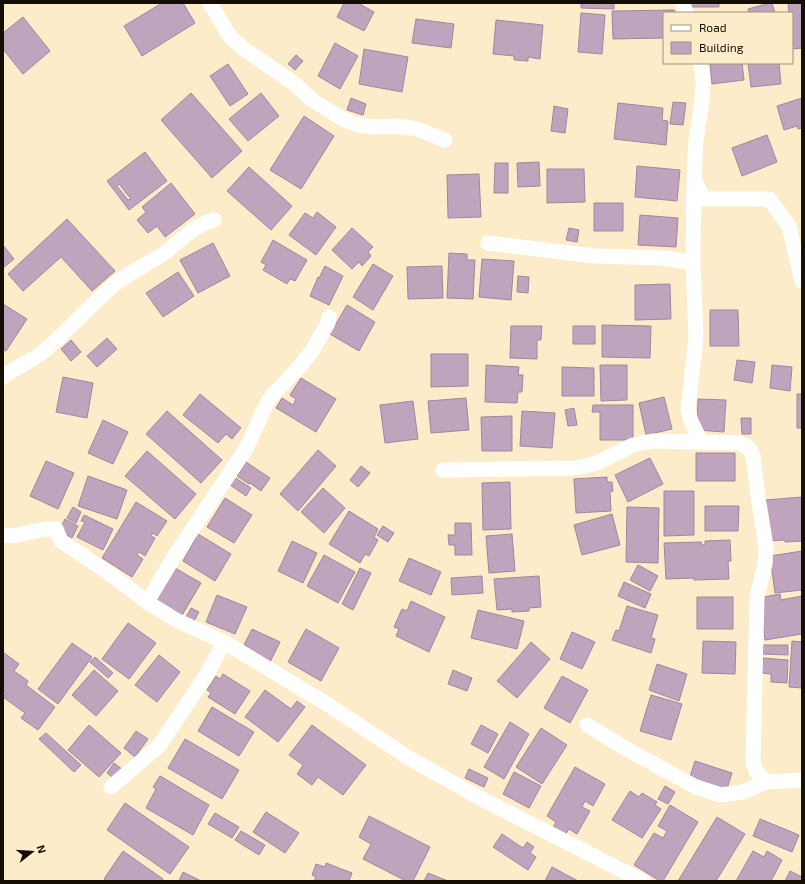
<svg xmlns="http://www.w3.org/2000/svg" width="805" height="884" viewBox="0 0 805 884" font-family="'Exo 2',sans-serif">
<rect width="100%" height="100%" fill="#fcecca"/>
<path fill="#c0a4be" stroke="#a1869f" fill-rule="evenodd" d="M162,3h21l12,20 -53,33 -18,-30z
M344,3h14l16,9 -10,19 -27,-14z
M581,3h33v6l-33,-1z
M688,3h31v4h-30z
M770,3h2l3,10h-26l-1,-4z
M788,3h14v45l-10,1v-36h-3z
M674,10l1,3h-11v25l-51,1 -1,-28z
M581,13l24,2 -3,39 -24,-2z
M23,17l27,34 -27,23 -20,-25v-16z
M416,19l38,5 -3,24 -39,-5z
M496,20l47,5 -3,34 -12,-2v4l-14,-1v-4l-21,-2z
M335,43l23,13 -18,33 -22,-13z
M364,49l44,8 -6,35 -43,-8z
M296,55l7,6 -8,9 -7,-6z
M710,63h32l2,17 -32,4z
M748,63h31l2,21 -30,3z
M228,64l20,30 -18,12 -20,-30z
M191,93l51,58 -30,27 -51,-58z
M261,93l18,23 -31,25 -19,-22z
M351,98l15,6 -3,11 -16,-5z
M802,98v30l-4,1 -1,-3 -13,4 -7,-24z
M673,102l13,1 -3,22 -13,-1z
M618,103l45,5 -1,12 6,1 -2,24 -52,-6z
M554,106l14,3 -3,24 -14,-2z
M304,116l30,20 -33,53 -31,-19z
M767,135l10,27 -35,14 -10,-28z
M145,152l22,29 -38,29 -22,-29zM119,184l12,15 -3,1 -11,-14z
M539,162l1,24 -22,1 -1,-24z
M495,163h13v30h-14z
M637,166l43,4 -3,31 -42,-4z
M249,167l43,39 -21,24 -44,-39z
M547,169h37l1,33 -38,1z
M479,174l2,43 -33,1 -1,-43z
M171,183l24,31 -30,23 -8,-11 -9,7 -11,-13 9,-8 -4,-5z
M594,203h29v28h-29z
M317,212l19,15 -20,28 -27,-20 16,-22 8,5z
M640,215l38,3 -2,29 -38,-2z
M67,219l48,52 -23,20 -31,-34 -38,34 -15,-17z
M352,228l21,19 -5,5 3,4 -9,10 -3,-4 -7,7 -20,-19z
M569,228l10,2 -2,12 -11,-2z
M273,240l34,20 -12,21 -5,-2 -3,5 -24,-14 3,-5 -5,-3z
M213,243l17,33 -32,17 -18,-33z
M3,245l11,14 -11,9z
M449,253l18,1v6h8l-2,39 -26,-1z
M482,259l32,2 -3,39 -32,-3z
M373,264l20,12 -20,34 -20,-13z
M325,266l18,10 -14,29 -19,-9 8,-19 1,1z
M442,266l1,32 -35,1 -1,-32z
M178,272l16,24 -31,21 -17,-24z
M518,276l11,1 -1,16 -11,-1z
M670,284l1,35 -36,1v-35z
M3,304l24,15 -21,32 -3,-2z
M347,305l28,17 -16,29 -29,-17z
M710,310h28l1,36h-29z
M602,325l49,1 -1,32 -48,-1z
M511,326h31l-1,14h-4v19l-27,-1z
M573,326h22v18h-22z
M107,338l10,11 -20,18 -10,-11z
M71,340l10,12 -10,9 -10,-12z
M431,354h37v32l-37,1z
M737,360l18,2 -3,21 -18,-3z
M486,365l33,2 -1,8h5l-1,17h-4l-1,11 -32,-1z
M600,365h27v35l-26,1z
M772,365l20,2 -2,24 -20,-3z
M562,367l32,1v28h-32z
M63,377l30,6 -6,35 -31,-6z
M301,378l35,21 -20,33 -40,-24 6,-10 11,7 3,-6 -6,-4z
M200,394l41,34 -9,11 -6,-5 -8,9 -35,-28z
M797,394h5v34h-5z
M664,397l8,32 -26,6 -7,-32z
M466,398l3,32 -38,3 -3,-32z
M698,399l28,1 -2,32 -27,-2z
M413,401l5,38 -33,4 -5,-38z
M593,405h40v35h-33v-28h-8z
M574,408l3,17 -9,1 -3,-16z
M167,411l55,49 -21,23 -55,-49z
M522,411l33,2 -3,35 -32,-2z
M512,416v35h-30l-1,-34z
M741,418h10v16h-9z
M103,420l25,12 -15,32 -25,-11z
M318,450l18,16 -38,45 -18,-17z
M147,451l49,43 -21,25 -50,-43z
M696,453h39v28h-39z
M650,458l13,26 -35,18 -13,-27z
M46,461l28,12 -16,36 -28,-13z
M246,462l24,16 -9,13 -11,-8 -1,1 -12,-8z
M361,466l9,7 -12,14 -8,-7z
M231,475l20,13 -5,8 -20,-14z
M88,476l39,14 -10,29 -39,-13z
M607,477v5h5l1,9 -3,1 1,19 -35,2 -2,-34z
M510,482l1,47 -28,1 -1,-47z
M323,488l22,20 -21,25 -23,-21z
M664,491h30v44l-30,1z
M802,497v44l-17,1v-2l-17,1 -2,-41z
M225,498l27,17 -18,28 -27,-16z
M136,502l31,19 -10,15 -4,-3 -2,3 4,2 -10,18 -6,-4 -2,3 6,4 -11,18 -30,-19z
M705,506h34l-1,25h-33z
M73,507l8,5 -5,11 -9,-5z
M627,507l32,1 -1,55 -32,-1z
M349,511l29,18 -4,8 4,3 -9,16 -4,-2 -5,9 -31,-19z
M612,514l8,31 -38,10 -8,-30z
M84,515l29,14 -10,21 -26,-13 8,-15 -4,-1z
M65,519l13,7 -6,12 -13,-7z
M455,523h16l1,32h-17v-10h-6l-1,-10h7z
M383,526l11,7 -6,9 -11,-7z
M198,534l33,20 -16,27 -32,-20z
M512,534l3,37 -26,2 -3,-37z
M730,540l1,21h-3l1,18 -35,1v-2l-28,1 -2,-36 37,-1 1,3h3v-4z
M292,541l25,12 -14,30 -25,-12z
M802,551v39l-27,3 -5,-37z
M324,555l31,17 -17,31 -31,-17z
M409,558l32,14 -10,23 -32,-14z
M638,565l20,11 -8,15 -20,-11z
M175,568l26,15 -20,34 -26,-15z
M360,568l11,5 -18,37 -11,-6z
M482,576l1,17 -31,2 -1,-17z
M539,576l2,31 -12,1v3l-17,1v-3l-15,1 -3,-31z
M624,582l27,12 -6,14 -27,-12z
M780,594l1,6 21,-4v38l-37,6 -7,-42z
M217,595l30,12 -12,27 -29,-12z
M697,597h36v32h-36z
M411,601l34,16 -16,35 -33,-16 3,-7 -5,-2 8,-18 5,2z
M627,606l31,9 -7,23 4,1 -4,14 -39,-13 4,-10 3,1z
M191,608l8,4 -5,9 -8,-4z
M478,610l46,11 -7,28 -46,-11z
M128,623l28,20 -27,36 -27,-20z
M252,629l28,13 -10,20 -28,-13z
M306,629l33,19 -18,33 -33,-19z
M572,632l23,10 -13,27 -22,-10z
M703,641l33,1 -1,32 -33,-1z
M792,641l10,1v46l-13,-1z
M531,642l19,17 -33,39 -20,-17z
M72,643l20,14 -34,47 -20,-15z
M763,645h25v10l-25,-1z
M4,653l15,11 -5,7 14,10 -2,4 29,22 -17,23 -17,-12 4,-5 -22,-16 3,-4 -3,-2v-36z
M159,655l21,17 -23,30 -22,-17z
M95,657l18,16 -5,5 -18,-16z
M763,658l25,2 -1,23 -16,-1v-8l-9,-1z
M657,664l30,10 -8,27 -30,-11z
M94,670l24,21 -22,25 -24,-21z
M453,670l19,8 -5,13 -19,-7z
M223,674l27,17 -15,23 -27,-17 3,-4 -4,-3 9,-14 4,3z
M562,676l26,14 -18,33 -26,-15z
M265,690l26,19 6,-8 8,6 -27,35 -33,-25z
M651,695l31,9 -11,36 -31,-9z
M212,707l42,25 -15,24 -41,-25z
M510,722l19,12 -25,45 -20,-12z
M89,725l32,28 -22,24 -31,-27z
M312,725l54,40 -23,30 -25,-18 -6,8 -15,-11 6,-9 -14,-10z
M481,725l17,9 -10,19 -17,-9z
M541,728l26,17 -25,39 -26,-17z
M136,731l12,8 -13,18 -11,-9z
M46,733l35,32 -7,7 -35,-33z
M185,739l54,31 -17,29 -54,-31z
M695,761l37,12 -6,19 -37,-12z
M114,763l9,7 -7,10 -9,-7z
M575,767l30,17 -12,22 -8,-5 -3,6 8,4 -13,23 -8,-5 -4,6 -12,-7 3,-6 -9,-6z
M469,769l19,9 -4,9 -19,-9z
M514,772l27,14 -12,22 -26,-14z
M160,776l49,29 -16,30 -47,-27 10,-19 -3,-2z
M665,786l10,6 -7,12 -10,-5z
M630,791l9,6 3,-4 15,9 -2,3 6,4 -19,29 -30,-18z
M125,803l64,44 -19,27 -63,-44z
M670,805l28,17 -35,59h-3l-26,-16 20,-32 9,5 4,-7 -9,-5z
M266,812l33,21 -14,20 -32,-21z
M215,813l24,14 -7,11 -24,-14z
M369,816l61,31 -17,34h-7l-43,-22 8,-15 -12,-7z
M717,817l28,17 -29,47h-38z
M760,819l39,16 -7,17 -39,-16z
M241,831l24,14 -6,10 -24,-15z
M502,834l21,14 4,-6 7,5 -4,6 6,4 -8,13 -35,-23z
M123,851l40,28 -1,2h-55l-3,-2z
M753,851l11,6 3,-6 15,9 -11,21h-35z
M326,863l26,10 -3,8h-35l2,-4 -4,-2 4,-11 9,3z
M552,867l26,14h-33z
M790,871l12,6v4h-17z
M183,872l18,9h-22z
M428,873l20,8h-24z"/>
<g fill="none" stroke-linecap="round" stroke-linejoin="round">
<path stroke="#fff" stroke-width="15" d="M210,3l20,34 14,12 51,35 17,16 29,18 14,6 17,3 26,-1 19,3 28,11
M683,3l3,10
M700,63l2,8 1,12 -1,18 -6,40 -2,40 -1,82 3,75 -8,71 3,12 10,21
M695,182l9,17h65l20,27 13,55
M488,243l107,13 70,2 28,5
M3,377c13,-10 29,-16 41,-26 25,-21 46,-46 71,-67 16,-13 36,-21 52,-33 15,-12 28,-26 47,-31
M443,470l134,-2 20,-5 36,-18 19,-4 88,2 8,4 5,9 5,41 8,49 -1,18 -8,33 -4,165 3,9 10,11
M3,535l10,1 32,-7h11l5,12 48,32 38,29 29,18 48,22 106,64 79,52 69,39 165,84
M147,602l27,-45 73,-110 17,-38 7,-12 29,-31 12,-15 16,-28 1,-6
M587,725l41,25 68,37 25,8 22,-3 23,-10 36,-2
M111,787l48,-41 48,-72 17,-32"/>
</g>
<rect width="805" height="884" fill="none" stroke="#140e04" stroke-width="8"/>
<rect x="663" y="12" width="130" height="52" fill="#fcecca" stroke="#9f937b"/>
<rect x="671" y="25" width="20" height="6" fill="#ffffff" stroke="#9f937b"/>
<text x="699" y="32" font-size="12" fill="#140e04">Road</text>
<rect x="671" y="42" width="20" height="12" fill="#c0a4be" stroke="#9f937b"/>
<text x="699" y="52" font-size="12" fill="#140e04">Building</text>
<g transform="translate(32 852) rotate(73)" stroke="#fcecca" stroke-width="3" paint-order="stroke">
<path d="M0-3L7 15L0 10L-7 15Z" fill="#140e04"/>
<text y="-6" font-size="11" font-weight="bold" text-anchor="middle" fill="#140e04">N</text>
</g>
</svg>
